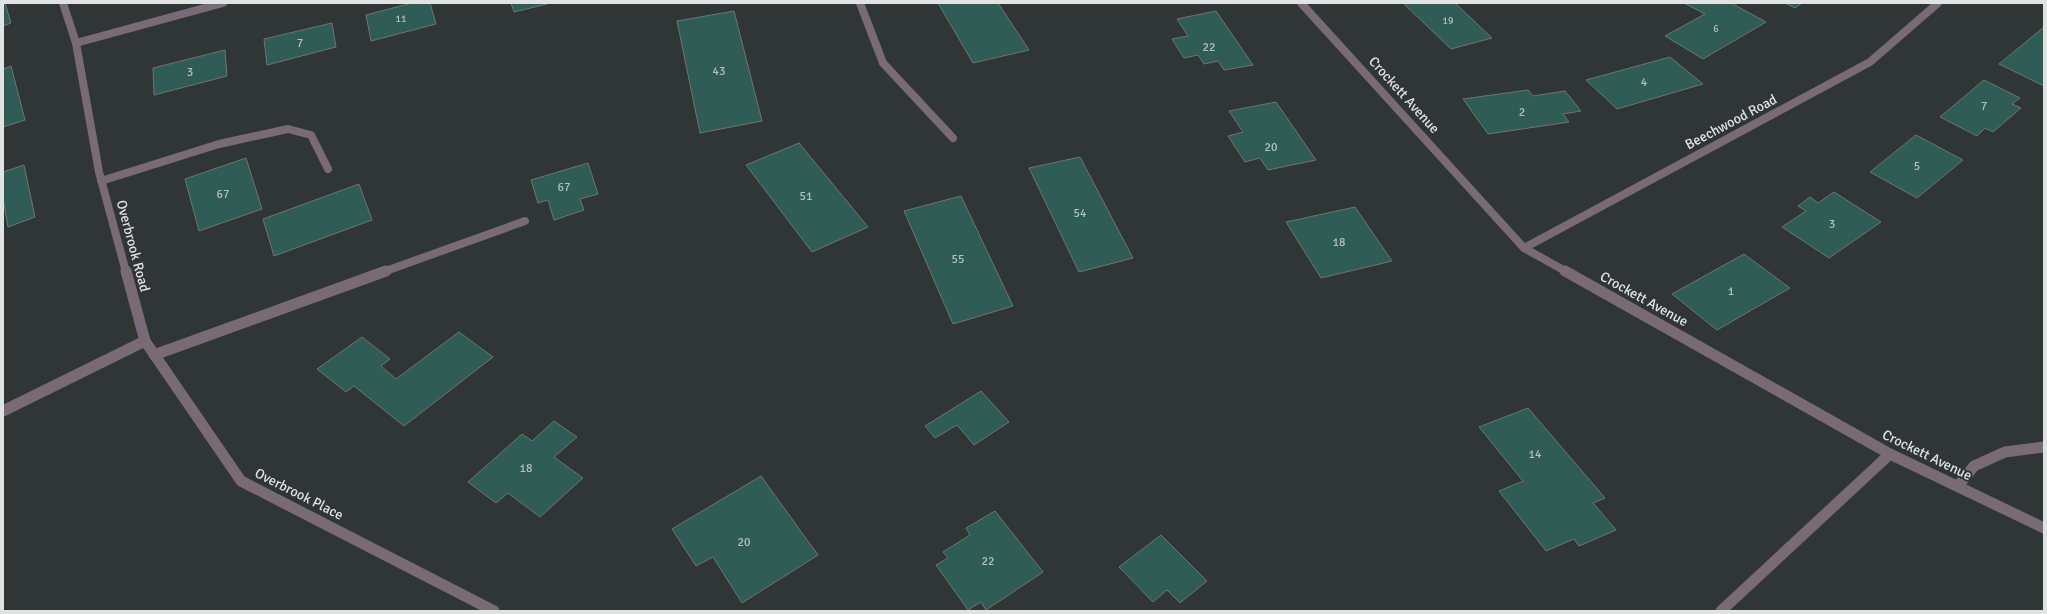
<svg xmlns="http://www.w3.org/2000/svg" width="2047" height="614" viewBox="0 0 2047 614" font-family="Signika,sans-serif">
<rect width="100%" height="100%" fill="#303635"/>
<path fill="#2f5c55" stroke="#6e7573" d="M3,3h2l6,20 -8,3z
M412,3h18l6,21 -65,17 -5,-26z
M511,3h40l-37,9z
M938,3h60l31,47 -56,13z
M1403,3h52l37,35 -41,11z
M1684,3h47l35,19 -63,37 -38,-23 40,-22z
M1785,3h17l-7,5z
M734,11l28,110 -62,12 -23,-112z
M1216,11l37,54 -29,5 -6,-9 -14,3 -6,-9 -14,3 -12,-19 16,-3 -11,-17z
M332,23l4,24 -69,18 -3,-26z
M2044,27v59l-45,-22z
M225,50l2,26 -73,19 -1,-27z
M1670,57l33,27 -86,25 -31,-29z
M11,66l14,54 -22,7v-58z
M1984,80l36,18 -8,6 9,4 -28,24 -8,-4 -8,8 -37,-19z
M1528,90l5,6 32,-5 16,20 -18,3 6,8 -81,12 -25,-35z
M1276,102l40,58 -48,10 -8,-12 -15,4 -17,-26 15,-4 -14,-21z
M1916,135l47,25 -46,38 -47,-26z
M799,143l69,84 -56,25 -66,-87z
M1080,157l53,101 -54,14 -50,-104z
M246,158l16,51 -63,22 -14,-52z
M588,163l10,31 -18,5 4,11 -30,10 -6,-20 -10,3 -7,-23z
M24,165l11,52 -27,10 -5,-28v-27z
M359,184l13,36 -98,36 -11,-37z
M1834,192l47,30 -52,36 -47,-31 24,-16 -8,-5 12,-9 8,6z
M961,196l52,110 -60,18 -49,-113z
M1355,207l37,54 -71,17 -35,-56z
M1744,254l46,34 -73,42 -45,-36z
M459,332l34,25 -89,69 -50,-40 -8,6 -29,-23 45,-32 28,22 -9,7 15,13z
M981,391l28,31 -35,23 -17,-20 -22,13 -10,-12z
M1528,408l77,90 -12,5 23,27 -37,16 -5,-7 -28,12 -47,-60 24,-10 -44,-54z
M554,421l23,16 -23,20 29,21 -43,39 -32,-24 -12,10 -28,-21 54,-48 10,7z
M761,476l57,79 -76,48 -29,-46 -17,9 -24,-37z
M995,511l48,61 -57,38 -5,-8 -13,8 -32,-45 12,-7 -5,-6 27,-17 -4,-7z
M1161,535l46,46 -27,22 -13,-13 -14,12 -34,-35z"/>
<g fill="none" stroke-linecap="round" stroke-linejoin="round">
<path stroke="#796b76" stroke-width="8" d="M63,3l13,40 23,129 27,100
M860,3l23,60 70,75
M1301,3l223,245 43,24
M76,43l147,-40
M101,181l118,-37 69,-15 23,6 17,34
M1524,248l346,-186 68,-59
M383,272l142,-51"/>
<path stroke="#796b76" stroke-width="11" d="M126,271l19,70 96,140 253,130
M1565,271l325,183 154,74
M154,355l232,-84
M3,411l142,-70
M1958,486l16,-20 31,-14 39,-5
M1721,611l169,-157"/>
</g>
<g text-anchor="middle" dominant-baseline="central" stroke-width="4" stroke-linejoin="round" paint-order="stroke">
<g font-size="10" fill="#b3c1bf">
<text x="401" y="19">11</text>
<text x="1448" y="21">19</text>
<text x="1716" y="29">6</text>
</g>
<g font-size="12" fill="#b3c1bf">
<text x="300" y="43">7</text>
<text x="1209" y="47">22</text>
<text x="719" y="71">43</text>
<text x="190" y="72">3</text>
<text x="1644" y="82">4</text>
<text x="1984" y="106">7</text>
<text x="1522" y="112">2</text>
<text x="1271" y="147">20</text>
<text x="1917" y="166">5</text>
<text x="564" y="187">67</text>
<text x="223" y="194">67</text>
<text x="806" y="196">51</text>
<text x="1080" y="213">54</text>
<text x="1832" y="224">3</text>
<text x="1339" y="242">18</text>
<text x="958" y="259">55</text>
<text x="1731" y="291">1</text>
<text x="1535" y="454">14</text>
<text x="526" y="468">18</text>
<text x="744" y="542">20</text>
<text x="988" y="561">22</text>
</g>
<g font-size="14" fill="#dfe3e2" stroke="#303635">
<text transform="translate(1404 95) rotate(48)">Crockett Avenue</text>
<text transform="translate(1731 122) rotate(-28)">Beechwood Road</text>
<text transform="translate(133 246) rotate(75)">Overbrook Road</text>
<text transform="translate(1644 299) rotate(29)">Crockett Avenue</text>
<text transform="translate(1927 455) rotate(26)">Crockett Avenue</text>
<text transform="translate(299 494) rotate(27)">Overbrook Place</text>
</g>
</g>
<rect width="2047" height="614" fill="none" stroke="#dfe3e2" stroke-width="8"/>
</svg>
